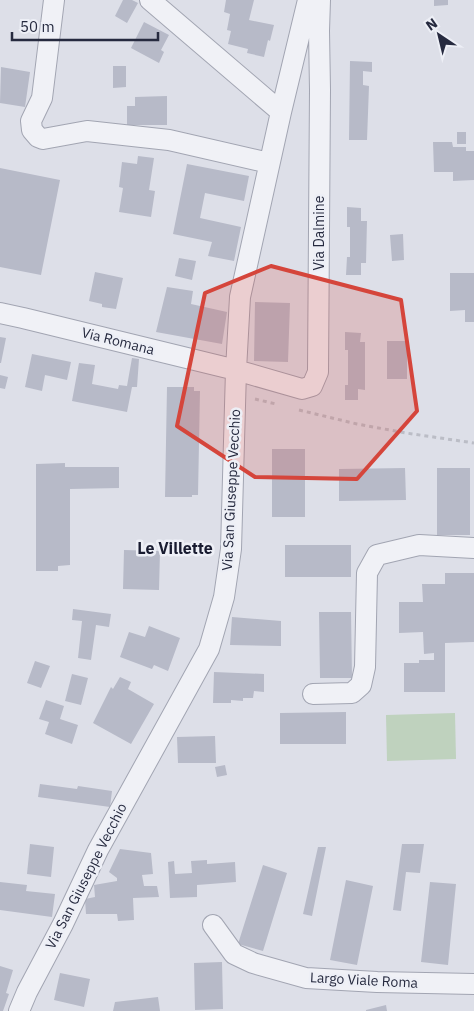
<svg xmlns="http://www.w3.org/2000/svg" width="474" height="1011" viewBox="0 0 474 1011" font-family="'IBM Plex Sans',sans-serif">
<rect width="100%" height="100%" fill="#dddfe8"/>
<path fill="#bfd2be" d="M455,713l1,46 -69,2 -1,-46z"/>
<path fill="#b7bac8" d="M123,0h9l6,3 -11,20 -12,-7z
M226,0h28l-5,20 25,5 -4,16 -2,-1 -4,17 -17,-4 1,-4 -20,-5 3,-13 -4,-1 3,-16 -6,-2z
M434,0h14v5l-14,1z
M144,22l25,13 -8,15 3,2 -5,11 -28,-15z
M350,61l22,1v10l-9,-1v14l6,1 -2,54h-18z
M113,66h13v21l-13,1z
M1,67l29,5 -5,35 -25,-4z
M167,96v29h-40v-19h8v-9z
M457,132h9v12h-9z
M433,142h19l1,5h13v4h8v29l-21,1v-9h-19z
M138,156l16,2 -5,32 6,1 -4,26 -32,-5 4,-24 -4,-1 3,-25 15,2z
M187,164l62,12 -5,25 -39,-8 -5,25 41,9 -7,34 -26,-5 4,-14 -39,-8z
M0,168l60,12 -19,95 -41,-8z
M347,207l14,1v13h6l-1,42h-5v12h-15l1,-18h3v-30h-3z
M403,234l1,26 -12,1 -2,-26z
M179,258l17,3 -4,19 -17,-4z
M95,272l28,6 -7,31 -14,-2v-3l-13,-3z
M450,273h24v49h-9v-12l-15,1z
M167,287l26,4 -2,13 36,8 -5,32 -66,-12z
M255,302l35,1 -2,59 -34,-1z
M345,332l16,1 -1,9h5v48l-7,-1v11h-13v-15h3v-35h-3z
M0,337l6,1 -5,25h-1z
M387,341h20v38h-20z
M32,354l39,8 -4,18 -22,-5 -3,16 -17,-4z
M132,358l7,1 -2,28h-5l-5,25 -55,-11 7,-38 16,2 -3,19 26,5 1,-4 8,1z
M0,375l8,2 -3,12 -5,-1z
M167,387h27v4h6l-2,104h-6v2h-27z
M272,449h33v68h-33z
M65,463v4h54v21l-49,1v76l-12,1v5h-22v-107z
M405,468l1,32 -67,1v-32z
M437,468h33v67h-33z
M285,545h66v32h-66z
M124,550l36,1 -1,39 -36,-1z
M445,573h29v69l-29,1v49h-41v-29h15v-3h15v-7l-10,1 -1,-22 -24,1v-31h24l-1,-18h23z
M73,609l38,5 -2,13 -13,-2 -5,35 -13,-2 4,-37 -10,-1z
M319,612h32l1,66h-32z
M232,617l49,4v25l-51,-1z
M149,626l31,12 -12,33 -14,-6 -2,4 -32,-12 9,-25 16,5z
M35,661l15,5 -9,22 -14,-5z
M214,672l50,2v18l-10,-1 -1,7h-10v3l-12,-1v3h-18z
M72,674l16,4 -7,27 -16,-4z
M120,677l11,5 -3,7 26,15 -23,40 -38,-21 18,-36 2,2z
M46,700l18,6 -4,13 18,6 -6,19 -27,-10 4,-12 -10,-3z
M346,712v32h-66v-31z
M215,736l1,27h-38l-1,-26z
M225,765l2,10 -10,2 -2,-10z
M40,784l37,5 1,-3 34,5 -2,16 -72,-10z
M30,844l24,3 -3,30 -24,-3z
M402,844h22l-4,29 -14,-1 -5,39 -8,-1z
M318,847h8l-14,69 -9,-2z
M120,849l31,4 2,21 -11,1 2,11h13l2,11 -26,1 1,22 -16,1 -1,-7h-31l-1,-15 10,-2 -1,-12 23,-4v-3l-8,-6z
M207,860v4l28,-2 1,20 -39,3v12l-27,1 -2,-36 6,-1 1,13 17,-1 -1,-12z
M263,865l24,8 -24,78 -25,-7z
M346,880l27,6 -16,79 -27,-5z
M0,882l27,3 -1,6 29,3 -3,23 -52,-7z
M430,882l26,2 -8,81 -27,-3z
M222,962l1,47 -28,1 -1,-47z
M0,966l13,4 -7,23 3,1 -6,17h-3z
M60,973l30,6 -6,28 -30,-7z
M158,997l2,14h-47l2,-9z
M386,1005l1,6h-21v-1z"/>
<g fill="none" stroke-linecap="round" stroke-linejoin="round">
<defs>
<path id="street" d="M54,0l-12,98 -11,23 1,9 6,7 5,2 44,-8 82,9 100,23
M150,0l131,112
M0,313l23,5 213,52 66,19 10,-3 6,-14 2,-282 -1,-59 1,-31
M313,694l39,-1 9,-8 4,-18 2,-94 10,-18 42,-10 55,3
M213,925l21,29 19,9 53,15 71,4 97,2
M19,1011l8,-19 36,-68 35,-74 111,-201 15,-52 7,-48 5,-179 4,-73 41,-185 27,-112"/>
</defs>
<use href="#street" stroke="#a2a5b2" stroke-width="22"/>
<path stroke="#bbbdc6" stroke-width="3" stroke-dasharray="4 4" stroke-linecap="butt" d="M255,399l21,5
M299,410l58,14 49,9 68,10"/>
<use href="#street" stroke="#f0f1f6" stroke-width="20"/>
</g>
<path fill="#d5453b" fill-opacity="0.2" stroke="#d5453b" stroke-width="4" stroke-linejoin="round" d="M271,266l130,34 16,111 -60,68 -102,-2 -78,-51 28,-133z"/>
<g text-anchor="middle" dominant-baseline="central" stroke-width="5" stroke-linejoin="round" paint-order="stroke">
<g font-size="14" fill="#262a3f" stroke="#edeff6">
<text transform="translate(319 233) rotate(-90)">Via Dalmine</text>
<text transform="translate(118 341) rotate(14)">Via Romana</text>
<text transform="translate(231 490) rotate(-87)">Via San Giuseppe Vecchio</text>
<text transform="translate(86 876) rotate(-63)">Via San Giuseppe Vecchio</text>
<text transform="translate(364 980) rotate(3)">Largo Viale Roma</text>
</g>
<g font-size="16" font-weight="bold" fill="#181b30" stroke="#edeff6">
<text x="175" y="548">Le Villette</text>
</g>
</g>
<g transform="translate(439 35) rotate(325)" stroke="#edeff6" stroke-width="4" paint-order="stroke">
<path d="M0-4L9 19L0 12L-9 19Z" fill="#262a3f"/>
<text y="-8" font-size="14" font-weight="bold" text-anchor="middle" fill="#262a3f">N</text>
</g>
<path d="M12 32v8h146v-8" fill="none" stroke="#262a3f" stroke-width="2.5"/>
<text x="20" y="32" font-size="15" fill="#262a3f" stroke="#edeff6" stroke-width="4" paint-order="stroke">50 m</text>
</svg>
